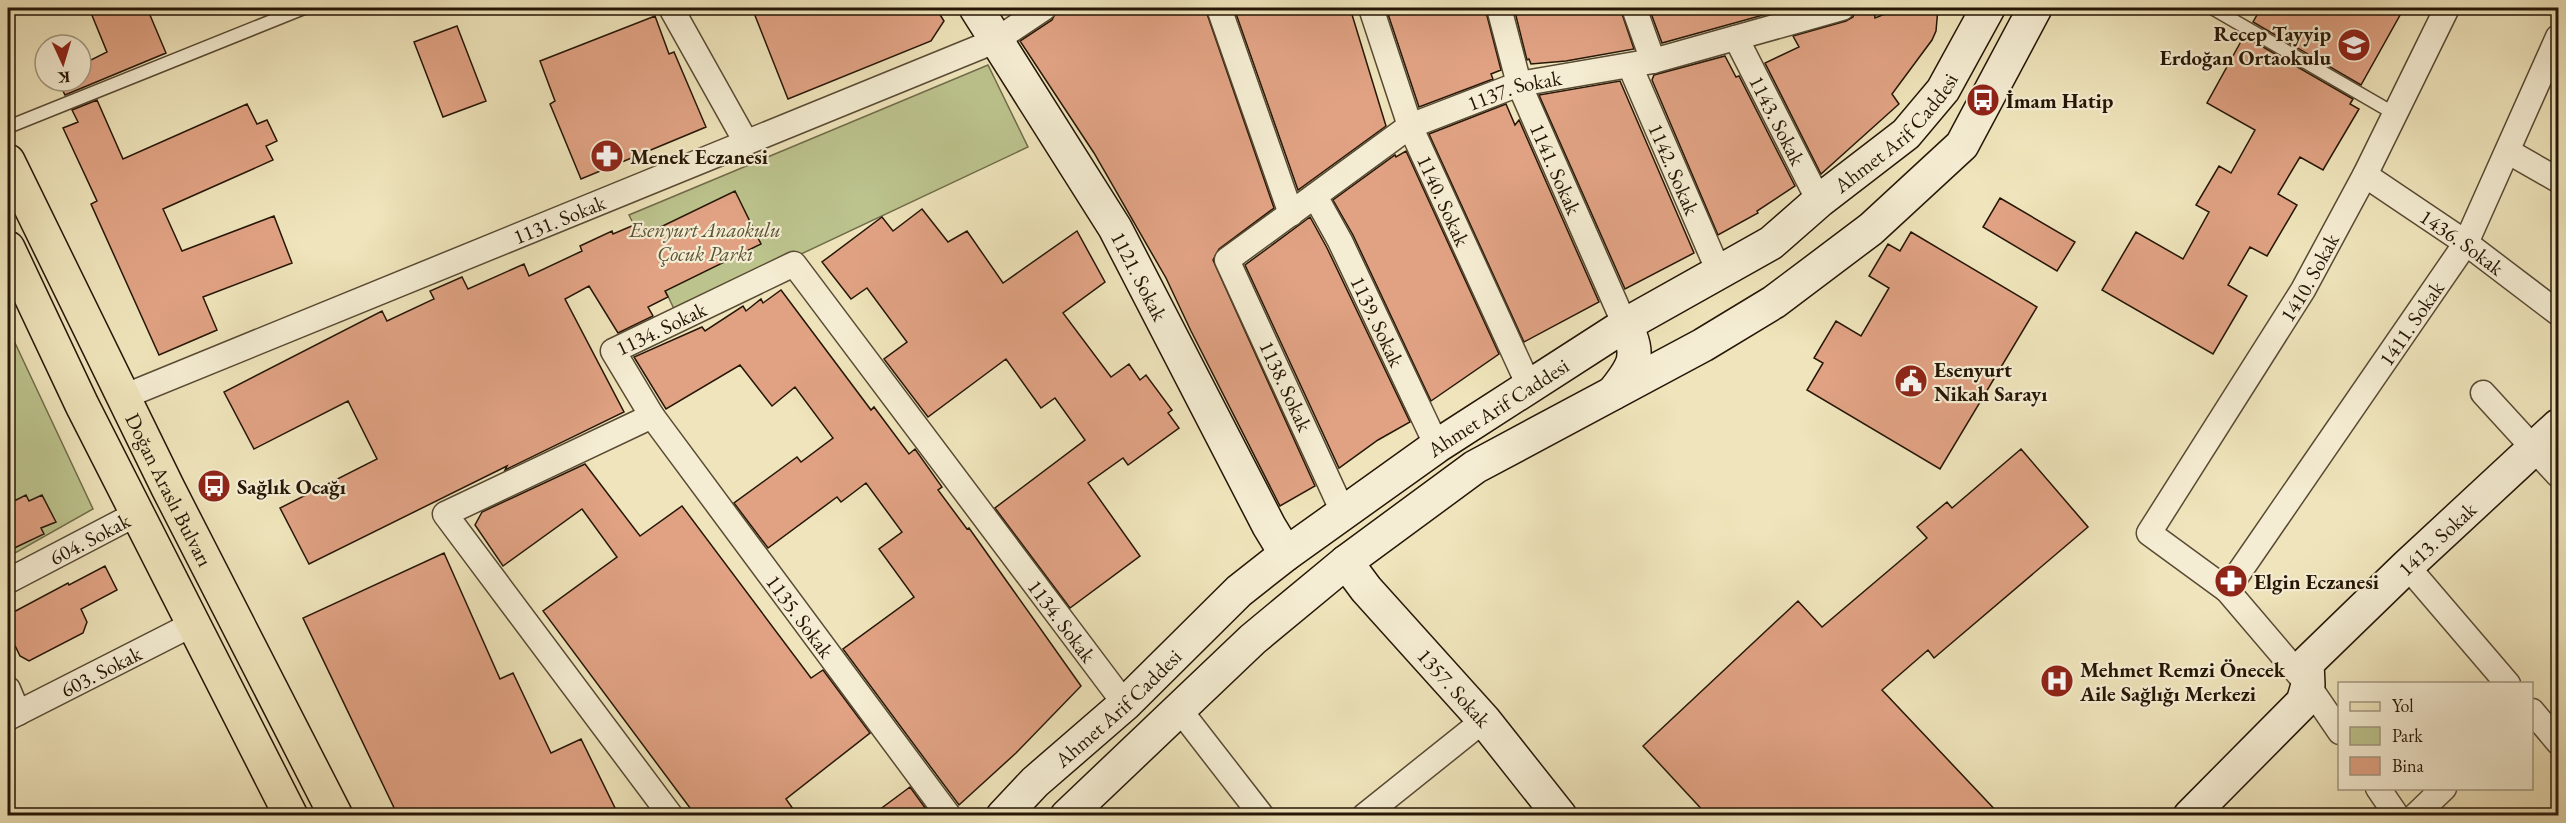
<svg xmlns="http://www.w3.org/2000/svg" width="2566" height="823" viewBox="0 0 2566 823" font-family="'EB Garamond',serif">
<rect width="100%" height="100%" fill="#efe4bb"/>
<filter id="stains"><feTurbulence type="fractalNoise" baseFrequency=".00333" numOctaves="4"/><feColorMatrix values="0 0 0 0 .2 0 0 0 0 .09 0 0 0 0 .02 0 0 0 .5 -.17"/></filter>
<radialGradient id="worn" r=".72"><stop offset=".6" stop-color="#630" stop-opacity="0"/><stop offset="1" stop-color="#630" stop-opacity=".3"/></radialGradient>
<path fill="#bcc38d" stroke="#706c4a" stroke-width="1.5" d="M988,65l40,82 -352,166 -47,-98z
M8,328l85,181 -85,48z"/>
<path fill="#e0a283" stroke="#251606" stroke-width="1.5" d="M89,8h58l19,45 -101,42 -7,-14h23v-16l26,-13z
M752,8h184l8,13 -13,20 -143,58z
M1058,8h147l69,200 -55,41 -6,11 102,226 -35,20 -89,-175 -25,-53 -72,-125 -74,-112 32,-21z
M1234,8h116l36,118 -88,64z
M1386,8h99l16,62 -10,4 2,5 -74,28z
M1514,8h106l14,41 -68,12 -35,3 -2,-5 -2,1z
M1649,8h117l1,6 -105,29z
M1856,8h18l1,10 25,-10h38l-2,23 -4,9 -40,54 7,10 -78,70 -56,-111 34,-16 -6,-11 53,-15 7,-4z
M2261,8h143l-43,77 -108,-63z
M655,16l14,38 5,-2 32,75 -125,52 -31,-75 5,-3 -15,-40z
M457,26l29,75 -43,16 -29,-75z
M2244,36l109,63 -3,5 9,5 -36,61 -23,-13 -22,37 19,11 -30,51 -17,-9 -22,38 19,11 -34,58 -111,-64 34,-58 47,27 26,-47 -13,-7 23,-39 12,7 24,-43 -48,-27z
M1725,56l11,21 3,-1 56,110 -38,25 1,2 -40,22 -66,-155 2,-5z
M1620,81l74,172 -69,36 -86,-194z
M97,100l26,59 124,-55 10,20 10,-4 10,21 -11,5 7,14 -110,49 19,42 92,-35 18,47 -89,34 14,33 -58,25 -68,-151 6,-3 -34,-73 15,-6 -6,-12z
M1506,104l9,21 4,-5 80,182 -75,40 -95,-208z
M1406,151l93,203 -68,47 -78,-166 -20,-35 62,-45 1,2z
M735,191l26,53 -96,47 3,6 -20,10 5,9 -35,17 -29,-47 -24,13 59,113 -119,58 2,-4 -198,98 -29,-56 97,-49 -29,-58 -94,48 -30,-57 158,-81 5,10 47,-22 -4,-8 32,-14 6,12 56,-25 5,12 53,-25 -2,-5 32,-15 1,3 21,-9 6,12z
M2000,198l75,44 -18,29 -74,-44z
M922,209l26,33 19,-11 36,52 74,-52 28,51 -42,31 48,64 18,-13 11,16 6,-5 26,35 -4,3 11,15 -51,37 -5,-7 -35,25 52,73 -70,52 -75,-100 90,-68 -30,-42 -14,10 -35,-49 -78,58 -44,-58 23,-17 -40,-54 -16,11 -29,-37 60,-45 11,14z
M1310,217l17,31 83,174 -32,18 -39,28 -94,-203z
M1911,232l126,75 -97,162 -133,-79 16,-27 -9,-5 22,-37 25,15 28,-48 -20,-12 19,-32 12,7z
M781,290l90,120 3,-3 35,47 6,-5 27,38 -4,3 29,39 2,-1 112,158 -65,67 -57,52 -116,-156 71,-52 -35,-48 23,-17 -36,-49 -25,19 -4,-5 -69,51 -34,-45 63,-46 4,5 32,-24 -38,-51 -23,19 -32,-41 -74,44 -32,-52 68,-30 3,4 38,-25 3,5 15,-12 2,4z
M2021,449l67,78 -154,131 -6,-8 -46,40 119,126h-293l-65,-70 155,-145 24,26 105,-89 -10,-11 30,-25 5,6z
M585,464l55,72 42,-30 129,172 12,-8 47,63 -84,66 12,17h-102l-153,-205 74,-54 -35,-48 -79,57 -28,-41 7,-13z
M26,495l3,6 13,-6 14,27 -15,6 3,6 -36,17v-47z
M444,553l56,126 13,-6 38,80 30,-14 38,77h-221l-95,-198z
M105,566l12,24 -36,19 6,13 -4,11 -54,28 -9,-5 -12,-25v-16l60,-32 1,2z
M910,787l21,29h-60z"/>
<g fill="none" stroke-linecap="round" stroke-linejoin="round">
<defs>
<path id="lane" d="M2212,8l183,106
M8,127l296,-119"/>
<g id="street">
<path d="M671,8l75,134"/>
<path d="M1219,8l72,206"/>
<path id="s1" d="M1371,8l39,118 120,262"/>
<path id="s2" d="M1499,8l20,76 106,241"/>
<path d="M1634,8l19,53"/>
<path id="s3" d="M1736,38l83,163"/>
<path id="s4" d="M1630,66l89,206"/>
<path d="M2509,152l49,28"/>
<path id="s5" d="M2365,175l101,68 92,70"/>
<path id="s6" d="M1315,196l25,45 97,205"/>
<path d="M2483,393l75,82"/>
<path id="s7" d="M123,397l872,-356 49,-33"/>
<path id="s8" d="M652,416l297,400"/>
<path id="s9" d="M1343,512l-116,-252 183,-134 109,-42 134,-23 189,-53"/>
<path d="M2407,566l101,118"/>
<path id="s10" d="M8,581l130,-68"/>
<path id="s11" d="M2227,590l239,-347 92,-206"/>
<path d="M8,689l10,24"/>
<path d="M1179,709l83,107"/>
<path d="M2532,711l26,31"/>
<path id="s12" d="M8,718l185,-94"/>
<path id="s13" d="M2340,732l-32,-47 -81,-95 -78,-57 154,-243 62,-115 82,-167"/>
<path d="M2378,788l19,28"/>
<path id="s14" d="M671,816l-226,-302 207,-98 -39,-65 181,-87 331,440"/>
<path d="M1364,816l120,-96"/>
<path d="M2415,816l29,-28"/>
</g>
<g id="secondary">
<path id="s15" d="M976,8l139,220 154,298 17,28"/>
<path d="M1613,393c21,-26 29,-38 12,-68"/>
<path id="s16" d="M1346,562l20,27 118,131 76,96"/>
<path id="s17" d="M1003,816l32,-34 90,-78 114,-113 47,-37 151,-108 188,-121 146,-82 48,-42 87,-67 37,-44 45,-82"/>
<path d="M1067,816l186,-177 93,-77 129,-95 228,-122 71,-43 97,-73 91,-84 73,-137"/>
<path id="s18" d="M2190,816l113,-114 5,-17 -1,-22 100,-97 151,-140"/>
</g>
<g id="primary">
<path id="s19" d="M8,161l160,327 168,328"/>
<path d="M8,248l74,157 209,411"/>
</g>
</defs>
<use href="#lane" stroke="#584a33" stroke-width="15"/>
<use href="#street" stroke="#584a33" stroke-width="27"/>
<use href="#secondary" stroke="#251606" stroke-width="36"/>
<use href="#primary" stroke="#251606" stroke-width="36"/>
<use href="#lane" stroke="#f5edd3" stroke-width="12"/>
<use href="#street" stroke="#f5edd3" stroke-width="24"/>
<use href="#secondary" stroke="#f5edd3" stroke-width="33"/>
<use href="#primary" stroke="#efe4bb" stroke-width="33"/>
</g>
<defs>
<symbol id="school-disc" viewBox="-11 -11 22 22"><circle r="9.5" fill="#8f2418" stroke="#f5edd3"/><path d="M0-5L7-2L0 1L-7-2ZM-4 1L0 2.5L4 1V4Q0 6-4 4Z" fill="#fff"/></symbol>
<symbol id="bus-disc" viewBox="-11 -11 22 22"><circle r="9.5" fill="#8f2418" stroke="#f5edd3"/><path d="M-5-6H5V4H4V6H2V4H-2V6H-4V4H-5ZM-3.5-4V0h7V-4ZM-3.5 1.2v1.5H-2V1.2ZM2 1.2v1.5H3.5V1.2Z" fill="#fff"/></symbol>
<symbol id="pharmacy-disc" viewBox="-11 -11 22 22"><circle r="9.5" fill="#8f2418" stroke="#f5edd3"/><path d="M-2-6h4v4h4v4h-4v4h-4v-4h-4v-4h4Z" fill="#fff"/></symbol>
<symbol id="civic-disc" viewBox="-11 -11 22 22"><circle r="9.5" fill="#8f2418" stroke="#f5edd3"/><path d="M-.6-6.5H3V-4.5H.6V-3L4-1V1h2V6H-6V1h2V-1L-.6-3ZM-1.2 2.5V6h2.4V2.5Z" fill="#fff"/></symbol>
<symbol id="hospital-disc" viewBox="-11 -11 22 22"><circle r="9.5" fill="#8f2418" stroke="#f5edd3"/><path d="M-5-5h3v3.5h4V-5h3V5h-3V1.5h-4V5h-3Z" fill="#fff"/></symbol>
</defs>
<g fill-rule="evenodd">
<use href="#school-disc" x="2335" y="26" width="38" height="38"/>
<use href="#bus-disc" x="1964" y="81" width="38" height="38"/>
<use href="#pharmacy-disc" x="588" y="137" width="38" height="38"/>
<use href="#civic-disc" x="1892" y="362" width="38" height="38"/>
<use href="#bus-disc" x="195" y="467" width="38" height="38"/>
<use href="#pharmacy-disc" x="2212" y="562" width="38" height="38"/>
<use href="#hospital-disc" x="2038" y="662" width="38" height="38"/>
</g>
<g text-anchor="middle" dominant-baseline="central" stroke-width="4.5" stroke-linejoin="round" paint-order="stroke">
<g font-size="21" font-weight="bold" fill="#251606" stroke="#f5edd3" text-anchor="start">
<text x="2331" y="33" text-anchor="end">Recep Tayyip<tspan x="2331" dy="24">Erdoğan Ortaokulu</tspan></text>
<text x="2006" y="100">İmam Hatip</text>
<text x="630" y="156">Menek Eczanesi</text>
<text x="1934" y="369">Esenyurt<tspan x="1934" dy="24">Nikah Sarayı</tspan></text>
<text x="237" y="486">Sağlık Ocağı</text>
<text x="2254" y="581">Elgin Eczanesi</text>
<text x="2080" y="669">Mehmet Remzi Önecek<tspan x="2080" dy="24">Aile Sağlığı Merkezi</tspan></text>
</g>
<g font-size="21" fill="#251606" stroke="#f5edd3">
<text stroke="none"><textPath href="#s9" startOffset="615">1137. Sokak</textPath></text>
<text stroke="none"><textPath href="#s3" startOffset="92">1143. Sokak</textPath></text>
<text stroke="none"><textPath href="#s17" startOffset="1130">Ahmet Arif Caddesi</textPath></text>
<text stroke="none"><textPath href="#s2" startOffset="171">1141. Sokak</textPath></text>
<text stroke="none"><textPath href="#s4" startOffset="112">1142. Sokak</textPath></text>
<text stroke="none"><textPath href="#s1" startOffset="206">1140. Sokak</textPath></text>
<text stroke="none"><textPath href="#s7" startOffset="471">1131. Sokak</textPath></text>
<text stroke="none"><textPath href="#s5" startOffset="118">1436. Sokak</textPath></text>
<text stroke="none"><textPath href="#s15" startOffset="314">1121. Sokak</textPath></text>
<text stroke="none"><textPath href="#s13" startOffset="580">1410. Sokak</textPath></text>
<text stroke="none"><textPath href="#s6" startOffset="140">1139. Sokak</textPath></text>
<text stroke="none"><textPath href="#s11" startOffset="324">1411. Sokak</textPath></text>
<text stroke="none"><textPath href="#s14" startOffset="735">1134. Sokak</textPath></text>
<text transform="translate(1286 386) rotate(65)">1138. Sokak</text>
<text stroke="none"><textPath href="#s17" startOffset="644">Ahmet Arif Caddesi</textPath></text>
<text stroke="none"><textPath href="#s19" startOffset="366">Doğan Araslı Bulvarı</textPath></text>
<text stroke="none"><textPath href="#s18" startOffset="380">1413. Sokak</textPath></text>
<text stroke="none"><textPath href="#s10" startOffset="92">604. Sokak</textPath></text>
<text stroke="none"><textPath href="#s8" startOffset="249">1135. Sokak</textPath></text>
<text stroke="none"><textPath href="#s14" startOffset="1329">1134. Sokak</textPath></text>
<text stroke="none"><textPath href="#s12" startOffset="104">603. Sokak</textPath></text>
<text stroke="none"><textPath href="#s16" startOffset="166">1357. Sokak</textPath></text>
<text stroke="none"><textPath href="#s17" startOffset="158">Ahmet Arif Caddesi</textPath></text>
</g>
<g font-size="21" font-style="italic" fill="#5a5335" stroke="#f5edd3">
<text x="705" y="229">Esenyurt Anaokulu<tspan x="705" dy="24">Çocuk Parkı</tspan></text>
</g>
</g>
<rect width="2566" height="823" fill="none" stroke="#efe4bb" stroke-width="30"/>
<rect x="9" y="9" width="2548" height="805" fill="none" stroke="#251606" stroke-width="3"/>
<rect x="15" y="15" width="2536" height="793" fill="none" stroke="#251606" stroke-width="1.5"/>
<rect x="2338" y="682" width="195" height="108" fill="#f5edd3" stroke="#a29781" stroke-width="1.5"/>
<rect x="2350" y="702" width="30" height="9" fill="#efe4bb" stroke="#a29781" stroke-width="1.5"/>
<text x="2392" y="712" font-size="18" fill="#251606">Yol</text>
<rect x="2350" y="727" width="30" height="18" fill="#bcc38d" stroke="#a29781" stroke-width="1.5"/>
<text x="2392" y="742" font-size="18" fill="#251606">Park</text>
<rect x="2350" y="757" width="30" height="18" fill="#e0a283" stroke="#a29781" stroke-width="1.5"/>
<text x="2392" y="772" font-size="18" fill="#251606">Bina</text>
<g transform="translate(63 63) rotate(176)"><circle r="28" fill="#f5edd3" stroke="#a29781" stroke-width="1.5"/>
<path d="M0-4.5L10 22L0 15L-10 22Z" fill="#8f2418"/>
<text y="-9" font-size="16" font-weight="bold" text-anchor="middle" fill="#251606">K</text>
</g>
<rect width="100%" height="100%" filter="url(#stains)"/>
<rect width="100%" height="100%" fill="url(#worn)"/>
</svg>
